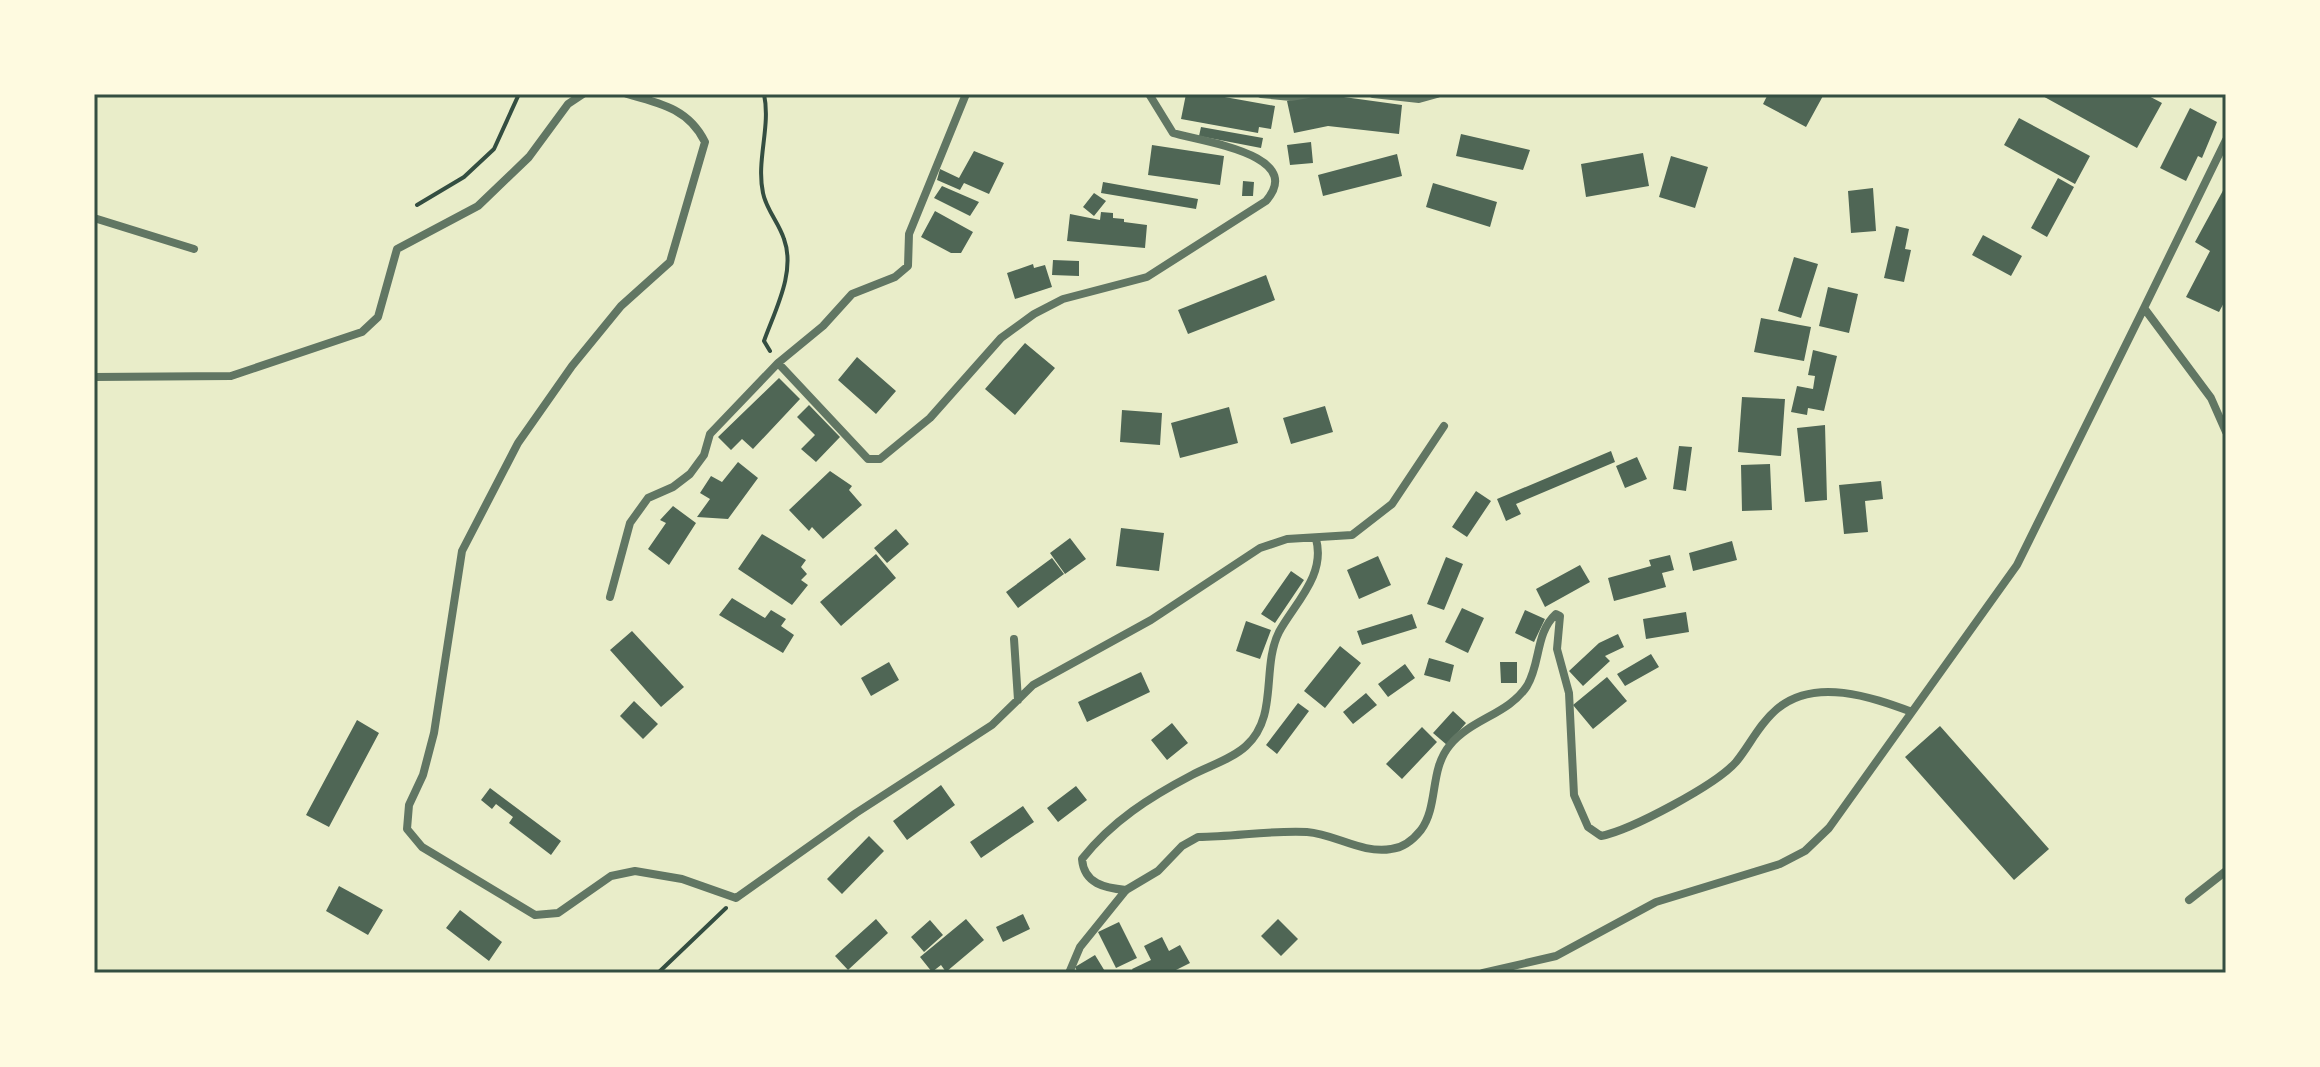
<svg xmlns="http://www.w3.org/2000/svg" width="2320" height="1067" viewBox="0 0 2320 1067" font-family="Cabin,sans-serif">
<rect width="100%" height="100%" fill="#e9edc9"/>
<path fill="#4f6655" d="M1186,94h22l67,12 -4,23 -12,-2 -1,6 -77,-14z
M1322,94l80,11 -3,29 -71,-8 -34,7 -7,-32z
M1768,94h56l-18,33 -43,-23z
M2039,94h106l17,9 -25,45z
M2190,108l27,14 -15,36 -4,-2 -12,25 -26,-13z
M2019,118l71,38 -15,28 -71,-39z
M1201,127l62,11 -2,10 -62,-12z
M1461,134l69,16 -7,20 -67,-14z
M1311,142l2,21 -23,2 -3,-20z
M1152,145l72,11 -4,29 -72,-10z
M974,151l30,12 -15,31 -25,-11 -4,7 -23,-10 3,-11 19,9z
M1643,153l6,33 -63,11 -5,-33z
M1397,154l5,22 -79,20 -5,-21z
M1671,156l37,11 -13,41 -36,-11z
M2058,178l16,9 -27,50 -16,-9z
M1243,181l11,1 -1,14h-11z
M1103,182l95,17 -2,10 -95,-16z
M1433,183l64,19 -7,25 -64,-20z
M2226,185v114l-7,13 -33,-15 24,-46 -15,-9z
M942,186l37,16 -9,14 -36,-18z
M1873,188l3,43 -25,2 -3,-42z
M1094,193l12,8 -12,15 -11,-9z
M935,211l38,21 -12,21h-10l-30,-16z
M1101,212l12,1v5l11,1v3l23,3 -2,23 -78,-7 3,-27 30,6z
M1896,226l13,3 -4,20 6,1 -7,32 -20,-4z
M1983,235l39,21 -11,20 -39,-21z
M1794,257l24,7 -17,54 -23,-7z
M1053,260l26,1v15l-27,-1z
M1033,264l1,4 11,-3 7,22 -37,12 -8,-26z
M1266,275l9,25 -87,34 -10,-24z
M1828,287l30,7 -9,39 -30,-7z
M1761,318l50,9 -7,34 -50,-9z
M1025,343l30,25 -40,47 -30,-26z
M1813,350l24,6 -13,55 -16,-3 -1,7 -16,-3 6,-26 16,3 2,-13 -7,-1z
M857,357l39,34 -20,23 -38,-34z
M779,378l21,21 -47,50 -11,-10 -11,11 -13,-13z
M1742,397l43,2 -4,57 -43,-4z
M809,405l31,32 -24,25 -15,-13 14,-14 -18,-18z
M1325,406l8,26 -42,12 -8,-26z
M1229,407l9,36 -58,15 -9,-35z
M1122,410l40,3 -2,32 -40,-3z
M1825,425l2,75 -22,2 -8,-74z
M1679,446l13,1 -6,44 -13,-2z
M1611,451l4,11 -99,42 5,10 -15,7 -9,-22z
M1637,457l10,22 -22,9 -9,-22z
M738,462l20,16 -30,41 -31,-2 13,-18 -10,-6 11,-17 11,6z
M1770,464l2,46 -30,1 -1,-46z
M830,471l22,15 -3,4 13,15 -39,34 -11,-12 -3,4 -20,-21z
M1881,481l2,18 -18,2 3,31 -24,2 -5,-49z
M1476,491l15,10 -24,36 -15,-10z
M673,506l23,17 -27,42 -21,-16 18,-26 -6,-3z
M1121,528l43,5 -5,38 -43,-5z
M896,529l13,15 -22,19 -13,-15z
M762,534l44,26 -5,7 6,7 -6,6 7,5 -16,20 -54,-36z
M1070,538l16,21 -21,15 -15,-21z
M1732,541l5,19 -44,11 -4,-18z
M876,554l20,24 -55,48 -21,-24z
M1670,555l4,15 -12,3 4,14 -52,14 -6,-23 43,-12 -2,-6z
M1378,556l13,29 -32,14 -12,-29z
M1446,557l17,7 -19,46 -17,-6z
M1052,558l12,16 -46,34 -12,-16z
M1580,565l10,17 -45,25 -9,-18z
M1291,571l13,9 -29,43 -14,-9z
M732,598l33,20 6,-8 15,9 -5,7 13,9 -11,18 -64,-38z
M1462,608l22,10 -16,35 -23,-11z
M1525,610l20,9 -11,23 -19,-9z
M1686,612l3,20 -43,7 -3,-20z
M1412,614l5,14 -55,17 -5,-14z
M1246,621l25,9 -11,29 -24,-8z
M632,631l52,56 -23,20 -51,-57z
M1618,634l6,13 -19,9 5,5 -27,25 -14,-15 30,-28z
M1340,646l21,17 -36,45 -21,-17z
M1651,654l8,13 -34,19 -8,-12z
M1429,658l25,7 -4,17 -26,-7z
M889,662l10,18 -28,16 -10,-18z
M1500,662h17v21h-16z
M1405,664l10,14 -27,19 -10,-13z
M1141,672l9,20 -63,30 -9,-20z
M1607,677l20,24 -34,28 -20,-24z
M1366,693l11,12 -24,19 -10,-12z
M634,701l24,23 -15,15 -23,-23z
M1298,703l11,8 -32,43 -11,-9z
M1453,711l13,12 -19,22 -14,-12z
M357,720l22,13 -50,94 -23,-12z
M1172,723l16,20 -21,17 -16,-20z
M1940,726l109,123 -35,31 -109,-123z
M1422,727l15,15 -35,37 -16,-15z
M941,785l14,20 -48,35 -14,-19z
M1076,786l11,14 -29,22 -11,-14z
M490,788l71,53 -10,14 -42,-32 4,-6 -17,-13 -4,5 -11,-9z
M1023,806l11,16 -53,36 -11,-16z
M869,836l15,15 -42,43 -15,-15z
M339,886l44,24 -15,25 -42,-24z
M460,910l42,32 -13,19 -43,-33z
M1023,914l7,15 -27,13 -7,-15z
M876,919l12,14 -40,37 -13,-14z
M966,919l18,21 -38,32 -5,-7 -9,7 -12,-15z
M1278,919l20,20 -17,17 -20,-20z
M930,920l13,15 -19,17 -13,-15z
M1119,922l18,36 -21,10 -18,-36z
M1162,937l7,14 11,-6 10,18 -20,10h-36l-2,-4 19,-9 -7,-14z
M1095,955l11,18h-28l-3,-6z"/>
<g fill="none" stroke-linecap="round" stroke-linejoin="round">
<path stroke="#344e41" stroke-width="4" d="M764,94c7,33 -8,66 -1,99 3,16 16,30 21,46 12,33 -9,71 -20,102l6,10
M417,205l47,-28 30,-28 25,-55
M658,973l68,-65"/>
<path stroke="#617663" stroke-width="8" d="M627,94c33,9 62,15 78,48l-35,120 -49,44 -49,60 -54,77 -56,108 -28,182 -11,42 -14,30 -2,24 15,18 113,68 23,-2 53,-37 24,-5 47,8 54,19 120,-85 136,-88 41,-40 118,-65 109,-72 27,-9 65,-4 40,-31 52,-78
M966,94l-57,140 -1,32 -13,11 -43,17 -29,32 -45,37 90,96h12l50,-41 71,-80 33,-24 29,-15 84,-22 119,-76c40,-46 -62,-59 -93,-68l-24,-39
M1261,94l30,3 17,-3
M1373,94l46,5 18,-5
M2226,140l-82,168 67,90 15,34
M94,218l100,31
M94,377l137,-1 131,-44 16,-15 19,-68 81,-43 51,-49 39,-53 15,-10
M610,597l20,-74 18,-25 25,-11 17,-13 14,-19 6,-21 68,-71
M1014,639l4,61
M1126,890c-21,-2 -42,-6 -44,-31 30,-38 68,-62 110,-84 17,-9 40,-16 54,-29 33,-30 15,-78 33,-114 16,-29 47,-57 37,-93
M2189,900l37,-29
M1069,973l11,-26 46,-57 32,-19 24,-25 16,-9c36,0 73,-7 109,-5 28,2 55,22 84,17 12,-1 22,-9 30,-19 18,-25 8,-60 29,-85 21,-26 59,-31 77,-59 14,-23 8,-53 29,-72l4,2 -3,33 12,44 5,102 14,32 13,9c30,-6 115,-51 135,-74 14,-17 23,-38 41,-53 38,-32 94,-12 135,3
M1483,973l73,-17 100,-54 124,-38 25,-13 24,-23 188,-263 127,-257"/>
</g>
<rect width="2320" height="1067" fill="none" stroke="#fefae0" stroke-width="192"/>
<rect x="96" y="96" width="2128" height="875" fill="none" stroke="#344e41" stroke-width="3"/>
</svg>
